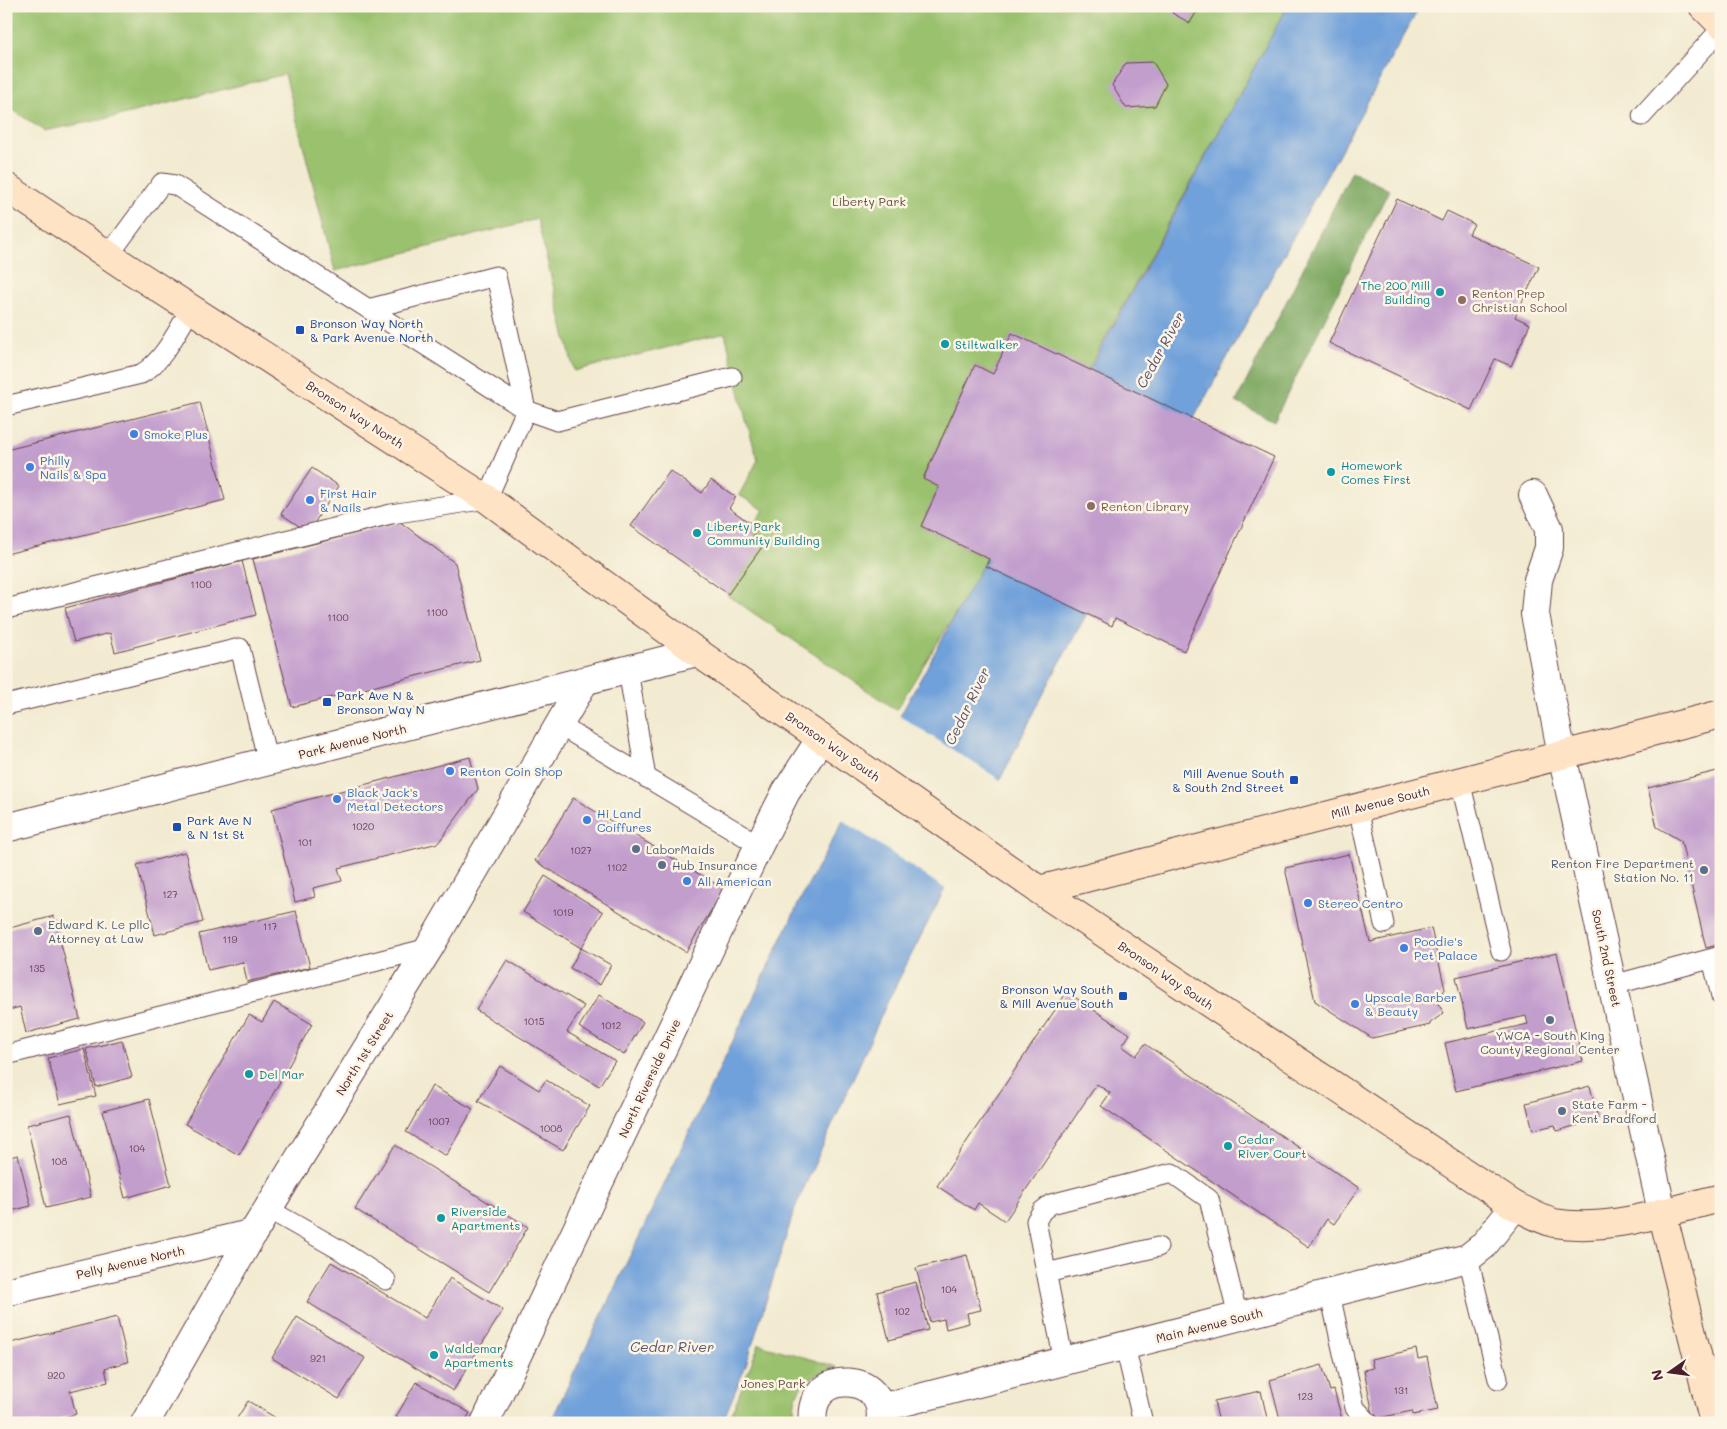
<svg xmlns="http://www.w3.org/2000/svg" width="1727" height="1429" viewBox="0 0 1727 1429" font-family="Mali,sans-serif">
<rect width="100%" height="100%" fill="#fcf5e5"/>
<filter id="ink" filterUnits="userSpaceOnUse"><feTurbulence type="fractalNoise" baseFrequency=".02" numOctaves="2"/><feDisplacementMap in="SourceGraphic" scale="10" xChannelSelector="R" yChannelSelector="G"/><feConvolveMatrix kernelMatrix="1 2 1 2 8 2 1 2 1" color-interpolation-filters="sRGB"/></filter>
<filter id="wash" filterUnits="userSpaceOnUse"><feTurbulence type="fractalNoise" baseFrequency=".0096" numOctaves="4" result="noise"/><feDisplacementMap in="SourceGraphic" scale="20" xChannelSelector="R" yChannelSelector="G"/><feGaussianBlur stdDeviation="1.12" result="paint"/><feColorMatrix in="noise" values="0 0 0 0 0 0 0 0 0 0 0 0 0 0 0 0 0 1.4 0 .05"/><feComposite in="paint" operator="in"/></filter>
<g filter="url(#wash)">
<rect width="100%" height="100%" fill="#f2ebd1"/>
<path fill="#9ac16d" stroke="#72704c" d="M6,6h1282l-200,363 -76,-35 -19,40 -18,-9 -52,113 16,9 -18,39 68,33 -93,151 -169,-115 38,-53 -17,-11 16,-21 -25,-15 19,-35 -12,-40 -21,-87 -151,38 -37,-152 -202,52 -50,-197 -171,43 -70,14 -38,-26z
M759,1344l78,23c-30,10 -47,20 -42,56h-67z"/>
<path fill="#7ba760" stroke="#626346" d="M1352,171l37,19 -115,231 -38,-19z"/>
<path fill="#71a1da" stroke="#5e6082" d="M1288,6h132l-369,673 -164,324 -92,205 -49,157 -24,58h-172l254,-531z"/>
<path fill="#f2ebd1" d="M898,715l104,66 -55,109 -106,-71z"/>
<g id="blocks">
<path fill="#c29ecd" d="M1176,6h24l-10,17 -18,-10z
M1153,62l13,22 -11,22 -29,2 -14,-23 14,-22z
M1397,199l45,22 5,-10 27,13 -5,10 70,33 -24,50 15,7 -19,42 -16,-7 -24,51 -142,-67z
M1012,333l262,124 -90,194 -69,-33 -3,8 -126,-60 3,-7 -68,-33 18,-39 -16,-8 52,-114 18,9z
M200,402l25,98 -219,54v-104z
M312,468l27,18 -31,46 -27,-18z
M670,471l32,22 9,-13 25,17 -7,11 28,20 -6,11 11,8 -34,47 -97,-68z
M400,522l55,41 25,97 -188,47 -39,-148z
M242,561l14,54 -141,37 -5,-19 -36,9 -9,-34z
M470,757l8,32 -40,54 -100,25 4,13 -29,7 2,9 -20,5 -23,-93z
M1721,770v174l-15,4 -25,-107 -24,-14 -9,-39z
M573,798l151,91 -38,63 -151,-91z
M185,852l18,70 -48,13 -18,-70z
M1349,854l21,88 61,-14 14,61 -8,13 7,11 -14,10v2l-58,13 -57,-37 -30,-133z
M545,876l58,36 -22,36 -58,-36z
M296,911l14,56 -63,15 -4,-20 -35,8 -9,-36z
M54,916l26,103 -54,14 -6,-26 -14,4v-82z
M581,948l30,17 -11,20 -30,-17z
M1557,953l26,108 -127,30 -11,-48 83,-19 -2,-8 -58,13 -12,-52z
M507,960l77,46 -17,26 48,29 -16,25 -123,-76z
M1067,992l63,42 -8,12 14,10 9,-12 214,144 -25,36 -7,-5 -18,28 -208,-141 9,-13 -13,-9 -92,137 -27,-18 -4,7 -37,-24z
M599,995l44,27 -19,33 -45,-28z
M274,1002l38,22 -73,131 -54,-31 64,-109 13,7z
M122,1040l10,37 -36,10 -10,-38z
M84,1049l12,47 -36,8 -12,-46z
M500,1066l39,24 7,-10 44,26 -27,44 -85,-49z
M432,1086l41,23 -27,47 -40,-24z
M1590,1086l8,33 -41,12 -2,-6 -22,5 -7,-27z
M149,1099l22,86 -46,13 -22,-87z
M71,1114l20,83 -45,11 -19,-83z
M395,1145l133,82 -39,65 -134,-83z
M18,1155l13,51 -25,6v-54z
M967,1255l14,55 -14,3 2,10 -23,6 -2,-10 -14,3 -14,-54z
M331,1262l94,56 25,-40 53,32 -50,81 -146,-89z
M916,1282l12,48 -39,10 -12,-48z
M117,1317l11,45 -23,6 3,14 -38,9 6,23 -18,5 1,4h-46l-7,-29v-50z
M297,1317l68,41 -26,41 -67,-41z
M1416,1349l2,10 9,-2 11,53 -25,5 -1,-4 -38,8 -10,-49 9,-2 -2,-9z
M1322,1365l8,26 4,-1 9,33h-62l-11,-43z
M416,1382l54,31 -6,10h-58l-10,-6z
M1261,1391l7,32h-49l-5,-22z
M248,1401l36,22h-50z"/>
</g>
</g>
<g filter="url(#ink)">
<use href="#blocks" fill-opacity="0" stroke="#633e44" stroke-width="1"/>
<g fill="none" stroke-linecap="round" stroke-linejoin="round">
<defs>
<path id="service" d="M1642,116l79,-87
M109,255l53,-72 13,2 351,225 -30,-134 -128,33
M6,406l135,-32c23,-13 36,-43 50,-65
M6,609l385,-95 96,-15 39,-89 31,11 175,-44
M628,670l18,108
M6,705l234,-57 28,114
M559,725l200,120
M1460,781l41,170
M1358,808l26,116
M1712,959l9,37
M1613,985l108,-29
M6,1055l423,-107
M268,1209l72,41 46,30
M1468,1258l30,121
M1046,1273l112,-26
M1330,1294l25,114 14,15
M1125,1346l18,77
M1064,1362l-28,-141 6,-10 9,-7 121,-31 37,26 29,118"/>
<path id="minor" d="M1533,495l16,34v19l-11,32 -3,34 27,141
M6,1292l247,-59
M880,1408l588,-150 15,-12 32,-40
M145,1423l108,-190 176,-285 155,-266
M485,1423l274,-578 27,-53 35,-54
M813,1423c-7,-57 77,-51 67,0"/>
<path id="tertiary" d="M1562,755l100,457
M6,828l691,-176"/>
<path id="secondary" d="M1703,6l18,18
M6,187l123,82 358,230 210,153 342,238 476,316c12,5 26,14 39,17 56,9 113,-12 167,-25
M1039,890l682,-176
M1662,1212l52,211"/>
</defs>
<use href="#service" stroke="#633e44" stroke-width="21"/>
<use href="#minor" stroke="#633e44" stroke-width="30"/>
<use href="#tertiary" stroke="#633e44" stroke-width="30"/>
<use href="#secondary" stroke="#633e44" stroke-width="30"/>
<use href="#service" stroke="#fff" stroke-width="19"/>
<use href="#minor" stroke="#fff" stroke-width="28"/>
<use href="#tertiary" stroke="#fff" stroke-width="28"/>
<use href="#secondary" stroke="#fee4c5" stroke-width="28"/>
</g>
</g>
<g fill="#0f9aa8" stroke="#fcf5e5" stroke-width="2">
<circle cx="1440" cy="292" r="5"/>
<circle cx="945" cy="344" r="5"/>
<circle cx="1331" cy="472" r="5"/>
<circle cx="697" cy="533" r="5"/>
<circle cx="249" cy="1074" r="5"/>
<circle cx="1228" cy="1146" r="5"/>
<circle cx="441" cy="1218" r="5"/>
<circle cx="434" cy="1355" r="5"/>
</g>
<g fill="#8d6e63" stroke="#fcf5e5" stroke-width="2">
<circle cx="1462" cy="300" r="5"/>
<circle cx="1091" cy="506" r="5"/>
</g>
<g fill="#1a4fb4" stroke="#fcf5e5" stroke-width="2">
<rect x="295" y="325" width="10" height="10" rx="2.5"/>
<rect x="322" y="697" width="10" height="10" rx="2.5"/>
<rect x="1289" y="775" width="10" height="10" rx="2.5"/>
<rect x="172" y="822" width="10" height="10" rx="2.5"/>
<rect x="1118" y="991" width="10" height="10" rx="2.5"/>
</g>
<g fill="#3f7fe0" stroke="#fcf5e5" stroke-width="2">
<circle cx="134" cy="434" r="5"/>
<circle cx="30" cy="467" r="5"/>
<circle cx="310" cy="500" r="5"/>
<circle cx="450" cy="771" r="5"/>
<circle cx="337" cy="799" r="5"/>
<circle cx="587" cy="820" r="5"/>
<circle cx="687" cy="881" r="5"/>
<circle cx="1308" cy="903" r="5"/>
<circle cx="1404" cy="948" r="5"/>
<circle cx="1355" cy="1004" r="5"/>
</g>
<g fill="#5c6f8a" stroke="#fcf5e5" stroke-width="2">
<circle cx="636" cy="849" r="5"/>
<circle cx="662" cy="865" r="5"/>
<circle cx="1704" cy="870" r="5"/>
<circle cx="38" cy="931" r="5"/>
<circle cx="1550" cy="1020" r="5"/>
<circle cx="1562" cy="1111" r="5"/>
</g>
<g text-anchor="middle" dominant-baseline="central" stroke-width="5" stroke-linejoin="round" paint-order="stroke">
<g font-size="10" fill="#683f54">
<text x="201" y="584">1100</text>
<text x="437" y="612">1100</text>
<text x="338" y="617">1100</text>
<text x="363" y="826">1020</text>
<text x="305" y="842">101</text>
<text x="581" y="850">1027</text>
<text x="617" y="867">1102</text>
<text x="170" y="894">127</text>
<text x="563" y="912">1019</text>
<text x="270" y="926">117</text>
<text x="230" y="939">119</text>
<text x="37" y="968">135</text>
<text x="534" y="1021">1015</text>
<text x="611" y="1025">1012</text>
<text x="439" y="1121">1007</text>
<text x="551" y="1128">1008</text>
<text x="137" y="1148">104</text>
<text x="59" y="1161">108</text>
<text x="949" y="1289">104</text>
<text x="902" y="1311">102</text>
<text x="318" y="1358">921</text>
<text x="56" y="1375">920</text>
<text x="1401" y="1390">131</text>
<text x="1305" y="1396">123</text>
</g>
<g font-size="12" fill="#62503f" stroke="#fcf5e5">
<text x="869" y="201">Liberty Park</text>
<text x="773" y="1383">Jones Park</text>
</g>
<g font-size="12" fill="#0d838f" stroke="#fcf5e5" text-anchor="start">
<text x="1430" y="285" text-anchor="end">The 200 Mill<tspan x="1430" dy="14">Building</tspan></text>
<text x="955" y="344">Stiltwalker</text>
<text x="1341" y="465">Homework<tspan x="1341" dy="14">Comes First</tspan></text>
<text x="707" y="526">Liberty Park<tspan x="707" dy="14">Community Building</tspan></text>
<text x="259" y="1074">Del Mar</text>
<text x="1238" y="1139">Cedar<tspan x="1238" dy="14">River Court</tspan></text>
<text x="451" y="1211">Riverside<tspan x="451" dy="14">Apartments</tspan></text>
<text x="444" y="1348">Waldemar<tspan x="444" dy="14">Apartments</tspan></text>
</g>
<g font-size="12" fill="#785e54" stroke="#fcf5e5" text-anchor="start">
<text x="1472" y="293">Renton Prep<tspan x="1472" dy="14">Christian School</tspan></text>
<text x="1101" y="506">Renton Library</text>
</g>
<g font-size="12" fill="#164399" stroke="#fcf5e5" text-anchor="start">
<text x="310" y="323">Bronson Way North<tspan x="310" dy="14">&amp; Park Avenue North</tspan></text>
<text x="337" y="695">Park Ave N &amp;<tspan x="337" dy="14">Bronson Way N</tspan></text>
<text x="1284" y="773" text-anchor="end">Mill Avenue South<tspan x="1284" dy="14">&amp; South 2nd Street</tspan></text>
<text x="187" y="820">Park Ave N<tspan x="187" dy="14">&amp; N 1st St</tspan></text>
<text x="1113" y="989" text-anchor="end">Bronson Way South<tspan x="1113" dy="14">&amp; Mill Avenue South</tspan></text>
</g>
<g font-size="12" fill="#4a1f2b" stroke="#fcf5e5">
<text transform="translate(355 414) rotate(33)">Bronson Way North</text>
<text transform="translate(352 741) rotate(-14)">Park Avenue North</text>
<text transform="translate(833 746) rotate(35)">Bronson Way South</text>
<text transform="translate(1380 802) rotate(-14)">Mill Avenue South</text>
<text transform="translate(1607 958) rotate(78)">South 2nd Street</text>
<text transform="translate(1166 975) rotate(34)">Bronson Way South</text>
<text transform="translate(364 1053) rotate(-58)">North 1st Street</text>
<text transform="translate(649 1078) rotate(-65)">North Riverside Drive</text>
<text transform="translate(130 1262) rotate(-13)">Pelly Avenue North</text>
<text transform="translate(1209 1325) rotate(-14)">Main Avenue South</text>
</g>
<g font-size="12" fill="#366cbe" stroke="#fcf5e5" text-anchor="start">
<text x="144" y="434">Smoke Plus</text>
<text x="40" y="460">Philly<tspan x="40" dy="14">Nails &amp; Spa</tspan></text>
<text x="320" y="493">First Hair<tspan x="320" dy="14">&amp; Nails</tspan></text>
<text x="460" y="771">Renton Coin Shop</text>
<text x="347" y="792">Black Jack's<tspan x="347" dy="14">Metal Detectors</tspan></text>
<text x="597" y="813">Hi Land<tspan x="597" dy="14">Coiffures</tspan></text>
<text x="697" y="881">All American</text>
<text x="1318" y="903">Stereo Centro</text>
<text x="1414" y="941">Poodie's<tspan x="1414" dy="14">Pet Palace</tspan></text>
<text x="1365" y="997">Upscale Barber<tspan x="1365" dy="14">&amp; Beauty</tspan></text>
</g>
<g font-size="12" fill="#4e5e75" stroke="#fcf5e5" text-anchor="start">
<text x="646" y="849">LaborMaids</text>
<text x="1694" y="863" text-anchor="end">Renton Fire Department<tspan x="1694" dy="14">Station No. 11</tspan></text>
<text x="672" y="865">Hub Insurance</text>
<text x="48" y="924">Edward K. Le pllc<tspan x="48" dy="14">Attorney at Law</tspan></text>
<text x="1550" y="1035" text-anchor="middle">YWCA - South King<tspan x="1550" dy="14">County Regional Center</tspan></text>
<text x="1572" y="1104">State Farm -<tspan x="1572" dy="14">Kent Bradford</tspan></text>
</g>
<g font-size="14" font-style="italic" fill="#5a5371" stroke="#fcf5e5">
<text transform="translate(1160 350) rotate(-61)">Cedar River</text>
<text transform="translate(967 706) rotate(-64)">Cedar River</text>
<text x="672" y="1346">Cedar River</text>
</g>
</g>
<rect width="1727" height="1429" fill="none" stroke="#fcf5e5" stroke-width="25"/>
<g transform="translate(1670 1372) rotate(256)" stroke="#fcf5e5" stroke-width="4" paint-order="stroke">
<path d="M0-4L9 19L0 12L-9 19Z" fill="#4a1f2b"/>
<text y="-8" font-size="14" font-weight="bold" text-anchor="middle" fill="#4a1f2b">N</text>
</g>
</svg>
